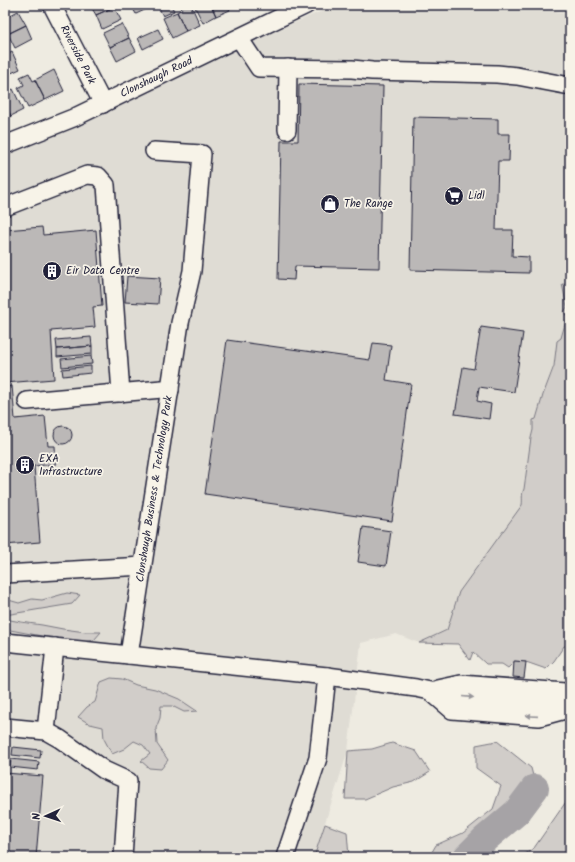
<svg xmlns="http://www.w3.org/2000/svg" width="575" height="862" viewBox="0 0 575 862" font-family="Kalam,sans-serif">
<rect width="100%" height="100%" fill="#eeebe1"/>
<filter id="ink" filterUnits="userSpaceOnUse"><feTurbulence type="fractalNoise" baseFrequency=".025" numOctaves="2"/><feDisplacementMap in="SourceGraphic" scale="8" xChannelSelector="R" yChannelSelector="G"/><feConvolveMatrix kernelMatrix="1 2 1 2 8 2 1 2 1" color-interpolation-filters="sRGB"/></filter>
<g filter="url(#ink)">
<path fill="#dfdcd4" d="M338,5h196l36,10v270l-7,-1 6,29 -5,14 -7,29 -14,39 -12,43 -9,67 -75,125 -28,13 -23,-9 -35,9 -13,108 -34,106h-309v-707l307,-135z"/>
<path fill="#d1cdc9" stroke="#7a7882" d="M562,284l8,1v361h-6l-10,15 -8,8 -20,-7 -11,-1 -7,7 -6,-4h-16l-13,-12 -3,8 -12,-16 -39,-1 28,-13 12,-38 63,-87c1,-6 -1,-10 2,-16l7,-51 2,-8v-10l3,-1 7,-24 11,-29 3,-25 4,-3 6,-21 -3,-5 3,-5z
M67,593l13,2 -8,9 -67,11v-16l14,4 13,-4 10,1z
M5,619l16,3 21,3 21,4 23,3h15l-7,8 -20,4 -27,-7 -42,-8z
M111,678l11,1 14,6 19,4 24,10 18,12 -13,1 -12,-6h-11l-1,12 -4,10 1,16 11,16 -7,9 -12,-1 -8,-7 9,-7 -7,-9 -9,-4 -10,8 -12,5 -8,-15 -1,-12 -13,-3 -12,-7 9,-10 8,-5 6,-20z
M497,741l34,27 6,24 -22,36 -30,11 -18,18h-38l7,-12 27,-12 30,-24 8,-23 -25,-18v-23z
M392,743l24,8 14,21 -16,10 -21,5 -28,12h-20l3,-48 24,-2z
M570,796v61h-49l13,-9z
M325,824l22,8 2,25h-35z"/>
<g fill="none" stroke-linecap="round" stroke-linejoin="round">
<path stroke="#a6a3a6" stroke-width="28" d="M467,857l18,-18 32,-27 18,-24"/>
</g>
<path fill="#bbb8b7" stroke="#22223b" d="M90,5h23l1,2 -18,8z
M131,5h19l1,2 -15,7z
M161,5h10l3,6 -11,5 -5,-10z
M180,5h11l9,20 -14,6 -9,-19 5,-3z
M194,5h17l5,11 -13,7z
M211,5h16l3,5 -14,6z
M114,7l7,13 -19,9 -6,-14z
M18,11l8,14 -21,10v-17z
M177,12l9,19 -14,7 -9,-20z
M122,24l7,14 -19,9 -7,-14z
M26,25l6,14 -17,9 -7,-14z
M158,29l5,10 -20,10 -5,-11z
M129,38l7,13 -19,10 -7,-14z
M12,52l8,17 -11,5 -4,-10v-8z
M54,70l10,21 -19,9 -10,-20z
M29,73l4,8 2,-1 10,20 -17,8 -10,-20 6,-3 -4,-8z
M299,84l84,2 -4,182 -84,-2 -1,14 -16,-1 3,-138h17z
M13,89l10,21 -12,6 -6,-12v-11z
M5,104l6,12 -6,3z
M413,117l85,2v15h12l-1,27h-11l-2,69h17l-1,26 17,1v16l-119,-3z
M42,227l1,8 53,-5 6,76 -9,1 2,20 -44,4 3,48 -49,4v-153z
M127,276l33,2 -2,26 -33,-2z
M481,327l42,6 -9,59 -35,-5 -2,14 14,3 -2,15 -34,-5 8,-47 11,2z
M91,337l1,9 -35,3 -1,-9z
M227,340l143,20 3,-17 18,2 -5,35 25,4 -19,137 -187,-27z
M92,346v8l-35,3v-8z
M91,356l1,8 -30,3 -1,-8z
M91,366v7l-28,3 -1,-7z
M12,386l3,33 30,-3 3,30h7l1,18 -22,2 6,76 -35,3v-158z
M54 435a9 9 0 1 1 18 0a9 9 0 1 1-18 0Z
M363,527l28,4 -5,35 -28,-4z
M514,661l12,1 -2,16 -11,-1z
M13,747l28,3 -1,8 -28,-3z
M11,759l28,3 -1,8 -28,-3z
M5,773l38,3 -7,81h-31z"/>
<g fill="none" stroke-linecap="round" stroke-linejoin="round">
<defs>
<g id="minor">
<path id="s1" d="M52,5l51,99"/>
<path d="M239,38l20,30 93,1 20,2 125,3 20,2 53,10"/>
<path d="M287,130l1,-62"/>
<path id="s2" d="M5,145l68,-27 233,-113"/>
<path d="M5,207l82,-32 11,1 8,9 15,208"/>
<path d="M27,401l135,-12 8,1"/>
<path d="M5,574l138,-8"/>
<path d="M5,642l124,13 198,21 89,12 38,8 86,8 30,-1"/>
<path id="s3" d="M129,655l51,-332 12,-52 10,-117 -48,-3"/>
<path d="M438,689l23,-5 104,8 5,1"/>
<path d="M431,692l21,18 87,7 26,-7"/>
<path d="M5,727l41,4 14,8 44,31 24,11 -5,76"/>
<path d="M46,731l9,-84"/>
<path d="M285,857l33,-99 9,-82"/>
</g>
</defs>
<use href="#minor" stroke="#22223b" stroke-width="20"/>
<use href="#minor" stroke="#f7f3e8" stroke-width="17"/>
</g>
<defs><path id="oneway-solid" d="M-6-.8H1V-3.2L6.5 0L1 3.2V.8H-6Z"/></defs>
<g fill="#97959a">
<use href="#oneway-solid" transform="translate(468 697) rotate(5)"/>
<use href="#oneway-solid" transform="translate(532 716) rotate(-176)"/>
</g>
</g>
<defs>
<symbol id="supermarket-disc" viewBox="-11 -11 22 22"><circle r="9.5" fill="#22223b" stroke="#f7f3e8"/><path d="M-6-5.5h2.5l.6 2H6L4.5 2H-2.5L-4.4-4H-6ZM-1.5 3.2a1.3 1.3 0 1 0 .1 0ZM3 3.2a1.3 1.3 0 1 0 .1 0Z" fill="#fff"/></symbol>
<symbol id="shop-disc" viewBox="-11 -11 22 22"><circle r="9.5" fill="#22223b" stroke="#f7f3e8"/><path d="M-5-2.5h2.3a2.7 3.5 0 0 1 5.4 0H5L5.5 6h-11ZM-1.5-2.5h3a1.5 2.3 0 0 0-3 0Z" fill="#fff"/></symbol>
<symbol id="building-disc" viewBox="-11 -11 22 22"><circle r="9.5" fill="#22223b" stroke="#f7f3e8"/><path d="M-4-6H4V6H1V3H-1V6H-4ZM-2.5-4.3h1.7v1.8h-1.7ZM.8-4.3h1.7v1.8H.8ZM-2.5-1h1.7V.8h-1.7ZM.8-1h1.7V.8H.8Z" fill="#fff"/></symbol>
</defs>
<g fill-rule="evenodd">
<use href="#supermarket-disc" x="443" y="185" width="22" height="22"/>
<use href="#shop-disc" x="319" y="193" width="22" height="22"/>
<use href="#building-disc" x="41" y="260" width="22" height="22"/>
<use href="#building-disc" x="14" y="454" width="22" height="22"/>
</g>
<g text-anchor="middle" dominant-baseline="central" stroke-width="3.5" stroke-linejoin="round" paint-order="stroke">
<g font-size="11" fill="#22223b" stroke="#f7f3e8">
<text stroke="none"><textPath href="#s1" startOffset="56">Riverside Park</textPath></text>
<text stroke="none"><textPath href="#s2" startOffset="166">Clonshaugh Road</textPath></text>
<text stroke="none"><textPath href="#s3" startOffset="168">Clonshaugh Business &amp; Technology Park</textPath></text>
</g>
<g font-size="11" fill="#22223b" stroke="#f7f3e8" text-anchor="start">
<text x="468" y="196">Lidl</text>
<text x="344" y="204">The Range</text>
<text x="66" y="271">Eir Data Centre</text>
<text x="39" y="459">EXA<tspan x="39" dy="13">Infrastructure</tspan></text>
</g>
</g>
<rect width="575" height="862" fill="none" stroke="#f7f3e8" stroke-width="20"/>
<rect x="10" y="10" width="555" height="842" fill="none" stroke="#22223b" stroke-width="1.5" filter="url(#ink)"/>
<g transform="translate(46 816) rotate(267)" stroke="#f7f3e8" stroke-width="3" paint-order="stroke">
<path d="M0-3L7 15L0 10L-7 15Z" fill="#22223b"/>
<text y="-6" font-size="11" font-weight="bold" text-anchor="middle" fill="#22223b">N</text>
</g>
</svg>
